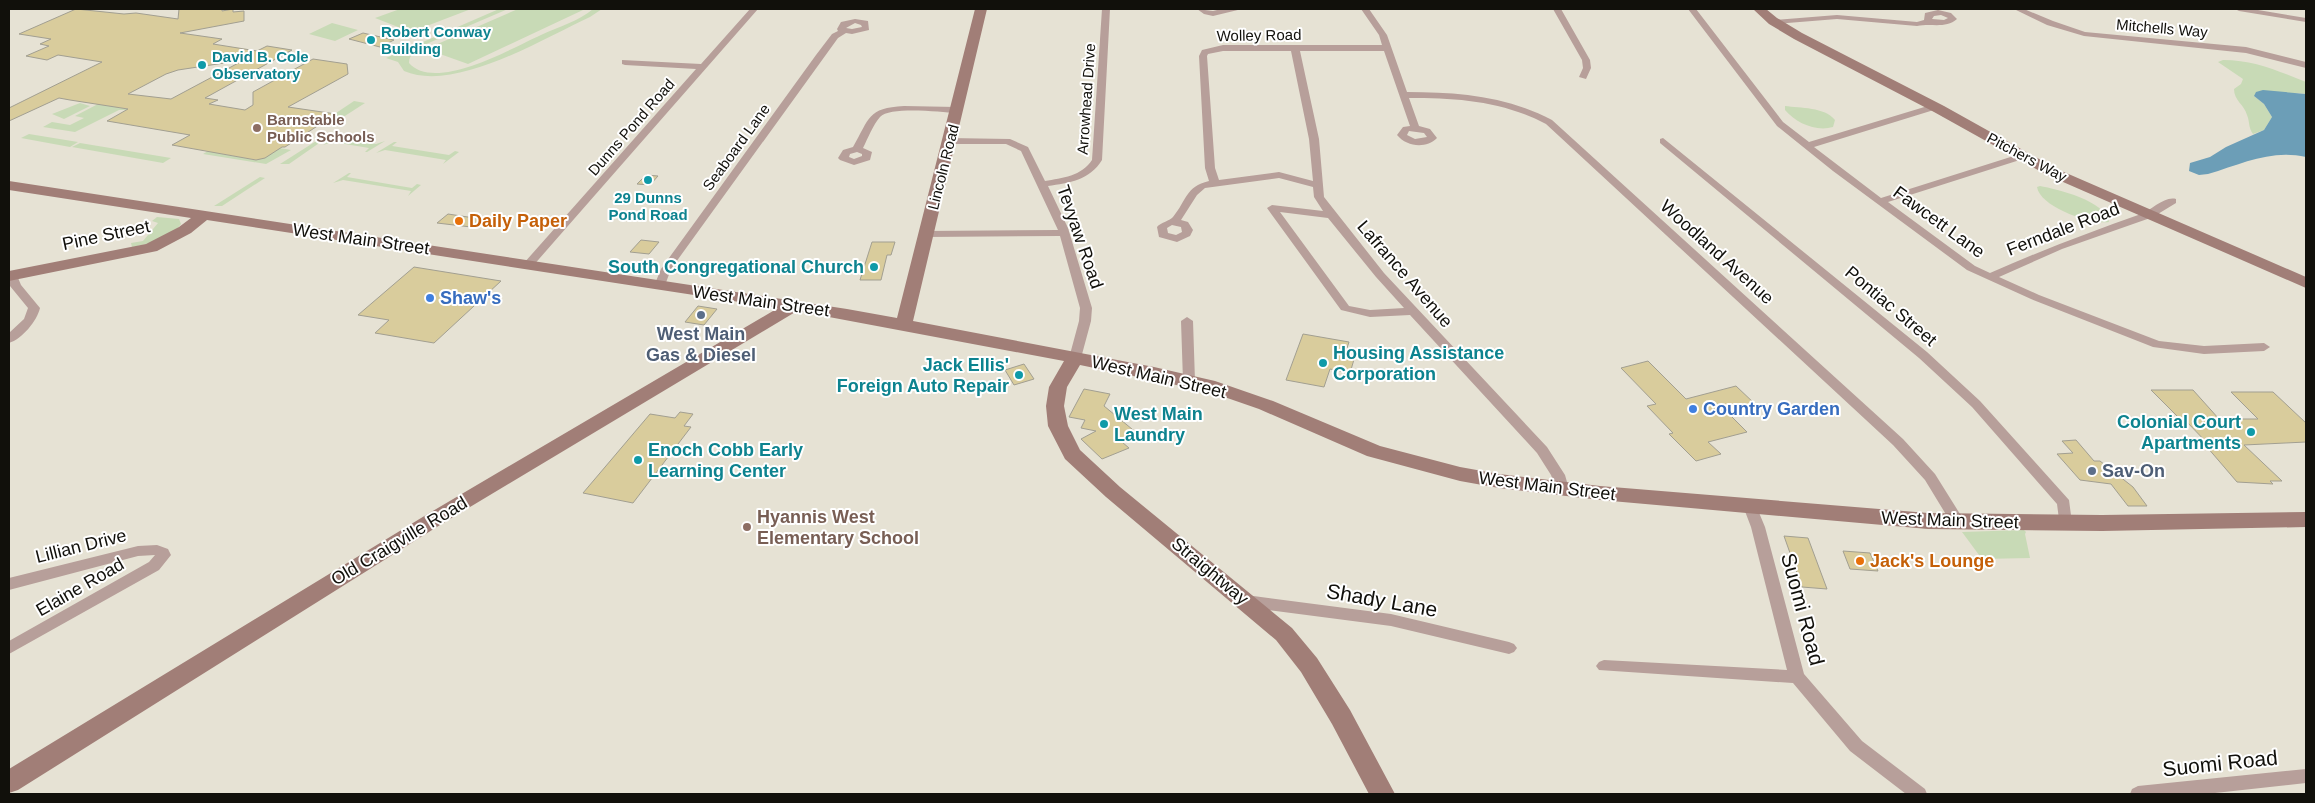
<svg xmlns="http://www.w3.org/2000/svg" width="2315" height="803" viewBox="0 0 2315 803" font-family="Arial,sans-serif">
<rect width="100%" height="100%" fill="#e6e2d4"/>
<path fill="#c8dab6" d="M400,9h71l-60,23 -36,-14z
M499,9h9l-84,36c-7,5 -15,9 -15,18 26,30 105,-16 132,-28 17,-8 38,-14 52,-26h9l-12,8c-48,22 -135,76 -186,54l-6,-9 -12,-4z
M518,9l65,1 -115,54 -42,-15z
M332,23l26,7 -23,11 -26,-7z
M2223,60c31,0 55,11 83,22v12l-7,-1 -45,3 10,8 8,13 -8,13 -11,4c-5,-7 -3,-12 -6,-19 -3,-11 -13,-14 -13,-26l7,-5 2,-5 -25,-17z
M354,101l11,2 -31,20 -10,-2z
M80,103l10,3 -26,13 -12,-5z
M98,104l36,6h-15l-44,22 -32,-5 9,-5 18,3 14,-7 -9,-2z
M1785,106c15,2 40,1 50,14l-2,7c-17,5 -37,-4 -48,-17z
M341,133l3,1 -4,4 36,6 9,-3 -18,11h-2l4,-4 -36,-6 -10,3z
M29,134l49,8 -8,5 -49,-9z
M321,138l4,1 -36,25h-9z
M394,142h3l-5,4 57,9 6,-4 4,1 -16,12 3,-4 -61,-10 -9,3z
M80,143l91,15 -8,5 -91,-16z
M213,148l4,2v3l39,7 24,-12 11,2 -25,14 -63,-10z
M349,173h2l-4,4 65,11 5,-4 4,1 -13,11 3,-5 -68,-11 -10,3z
M260,177l5,1 -43,28h-8z
M2040,186c17,3 66,15 69,36 -18,3 -69,-15 -72,-35z
M157,217l22,2 2,5c-11,15 -32,20 -49,23l-1,-4 12,-2 15,-18 -6,-2z
M2024,530l2,2 -1,2 5,24 -48,1 -20,-27z"/>
<path fill="#6c9eb7" d="M2263,90l43,4v63c-35,-8 -64,7 -98,17l-9,1 -10,-4 1,-8 20,-6 16,-10 38,-17 8,-13 -8,-13 -10,-8 2,-4z"/>
<path fill="#d9cc9c" stroke="#a29f91" fill-rule="evenodd" d="M76,9l48,5 12,-1 42,6 1,-10h43v2l11,-2v3l11,-1v10l-64,12 42,6 -9,5 44,7 10,-5 25,4 -87,48 13,2 -9,4 36,6 8,-5v-13l60,-33 34,5 1,10 -60,33 48,7 -51,33h-3l-17,11 -9,2 -84,-15 18,-10 -83,-14 21,-12 -58,-9 -11,-2 -50,23v-13l93,-46 -44,-7 -11,5 -21,-4 23,-10 -9,-2 11,-5 -32,-5zM244,60l-73,39 -43,-5 38,-20 12,-4z
M363,33l31,7 -14,7 -31,-8z
M646,175l12,1 -8,9 -13,-1z
M448,214l33,5 -10,8 -34,-4z
M641,240l18,2 -10,12 -19,-2z
M872,242h23l-4,13h-4l-6,25h-21z
M414,267l87,14 -67,62 -59,-10 14,-13 -31,-5z
M698,306l19,3 -13,16 -19,-3z
M1303,334l46,8 -4,12 10,2 -5,17 -20,-4 -6,18 -38,-7z
M1648,361l38,38 50,-13 19,18 -29,7 21,21 -39,10 13,12 -25,7 -27,-27 4,-1 -26,-27 9,-2 -35,-36z
M1024,364l10,15 -20,6 -9,-15z
M1084,389l26,5 -6,12 34,28 -16,8 7,6 -27,11 -21,-20 15,-8 -15,-3 4,-8 -16,-3z
M2151,390h42l26,29h39l-27,-27h42l33,31v19l-62,3 38,36h-12l3,3 -36,-2 -30,-35 3,-1 -25,-26h-4z
M680,412l13,2 -9,12 7,1 -58,76 -50,-10 67,-79 25,4z
M2076,440l18,21h6l33,26 14,19h-19l-17,-22 -31,-4 -23,-26 16,-1 -11,-12z
M1784,536l24,2 19,51 -25,-2z
M1843,551l27,2 8,18 -28,-2z"/>
<g fill="none" stroke-linecap="round" stroke-linejoin="round">
<path fill="#b79f9a" fill-rule="evenodd" d="M750,9h8l-226,258h-8l-1,-2 1,-2 172,-194 -71,-4 -3,-1v-4l79,4z
M1102,9h8l-8,151c-12,20 -33,23 -54,26l20,42 24,80 -1,13 -10,37 -6,4 -6,-4 10,-37 1,-13 -20,-72 -133,1 -5,-3 5,-3 131,-1 -37,-79 -15,-7h-57l-5,-3 5,-3 61,1 18,8 17,34c17,-3 37,-5 47,-21z
M1197,9l16,2 8,-2h21l-29,7 -9,-2z
M1361,9h8l18,26 20,57c51,0 99,4 145,28l351,319 32,35 30,48 -2,4h-10l-28,-46 -32,-35 -347,-321c-44,-23 -88,-26 -137,-26l10,28 11,3 7,9c-11,11 -30,9 -40,-3l6,-8 7,-1 -26,-75h-84l19,88 5,58 60,76 163,174 18,28 4,14 -2,3h-10l-6,-17 -14,-22 -127,-138 -40,2 -29,-7 -74,-102 5,-3 51,6 -9,-14 -1,-10 -34,-9 -74,10 -8,7 -16,25 7,2 5,8 -3,6 -13,6 -18,-5 -2,-10c4,-5 13,-6 16,-10 14,-17 12,-30 36,-36l-4,-13 -6,-112 3,-6 21,-5h159l-3,-10zM1223,51h68l18,88 4,42 -34,-9 -60,8 -4,-12 -8,-112 1,-2zM1409,131l15,2 3,4 -12,2 -8,-4zM1280,212l48,6 48,59 28,31 -34,2 -21,-4zM1172,225l9,2 1,5 -6,3 -8,-2 -1,-5z
M1553,9h8l29,51 1,8 -5,11 -7,-2 4,-9 -1,-8z
M1688,9h8l87,113 26,20 122,-37h6v4l-123,38 67,51 139,-44h6v4l-138,44 87,64 15,7c50,-22 100,-41 151,-59 11,-4 23,-18 35,-15v4l-23,14 -91,32 -63,28 40,18 120,46 45,5 60,-3 6,4 -6,4 -60,3 -51,-7 -122,-48 -64,-29 -134,-99 -56,-45z
M2014,9h10l29,12 32,11 161,15 60,15v6l-60,-15 -162,-17 -37,-11z
M2235,9h17l54,9v4l-67,-11z
M1938,10l13,3 6,6c-11,10 -25,4 -40,7l-80,-7 -63,5 -4,-2 4,-2 63,-5 80,7 7,-2 1,-7zM1934,16l7,-1 7,3 -4,2 -12,-1z
M855,19l13,2 1,9 -17,4 -6,-1 -8,5 -167,231 -7,19h-8l-2,-2 7,-17 155,-214 16,-21 6,-3 -1,-2 4,-7zM855,23l6,2 1,2 -10,2 -6,-1z
M904,106l52,1 5,3 -5,3c-15,-1 -66,-7 -76,4 -7,8 -12,21 -17,31l9,4 -2,8 -16,5 -14,-5 -2,-2 5,-8 10,-3c17,-29 14,-39 51,-41zM857,152l5,2v2l-8,3 -5,-2 1,-3z
M1663,138l264,214 53,49 89,99 3,23 -2,4h-10l-3,-23 -85,-97 -53,-49 -259,-215v-4z
M9,272l7,1 5,12 19,23c-3,13 -18,31 -31,35v-10l15,-14 4,-11 -18,-22z
M1187,317l6,4 2,60 -6,4 -6,-4 -2,-60z
M1750,501l5,2 10,24 39,147 58,67 63,48 2,5h-21l-56,-43 -57,-68 -194,-13 -3,-4 3,-4 5,-2 183,10 -36,-143 -8,-21 2,-3z
M157,545l11,4 3,6 -12,15 -150,84v-13l140,-79 6,-7 -17,1 -129,34v-12l129,-32z
M1246,595l145,19 118,28 5,2 3,4 -3,4 -5,2 -118,-28 -145,-19 -5,-2 -2,-4 2,-4z
M2306,769v14l-100,11h-76l2,-5 6,-3z"/>
<path fill="#a17e77" fill-rule="evenodd" d="M975,9h12l-74,312 241,46 61,14 58,20 107,45 80,21 39,7 101,12 328,27 174,2 204,-3v15l-204,4 -174,-2 -328,-29 -101,-12 -39,-7 -93,-25 -108,-47 -49,-17 -130,-27 -13,22 -3,19 4,20 12,24 40,37 172,141 25,30 33,52 45,84h-26l-37,-70 -31,-52 -25,-32 -170,-143 -41,-38 -17,-33 -2,-20 3,-19 15,-26 -267,-50 -357,214 -422,265 -9,3v-24l417,-254 352,-207 -571,-88 -16,13 -34,18 -148,30v-10l137,-27 33,-17 12,-9 -182,-28v-9l838,128 50,9z
M1753,9h13l11,9 25,15 142,73 113,63 249,108v11l-259,-113 -113,-63 -140,-73 -25,-15z"/>
</g>
<g fill="#0f9aa8" stroke="#fff" stroke-width="2">
<circle cx="371" cy="40" r="5"/>
<circle cx="202" cy="65" r="5"/>
<circle cx="648" cy="180" r="5"/>
<circle cx="874" cy="267" r="5"/>
<circle cx="1323" cy="363" r="5"/>
<circle cx="1019" cy="375" r="5"/>
<circle cx="1104" cy="424" r="5"/>
<circle cx="2251" cy="432" r="5"/>
<circle cx="638" cy="460" r="5"/>
</g>
<g fill="#8d6e63" stroke="#fff" stroke-width="2">
<circle cx="257" cy="128" r="5"/>
<circle cx="747" cy="527" r="5"/>
</g>
<g fill="#e8710a" stroke="#fff" stroke-width="2">
<circle cx="459" cy="221" r="5"/>
<circle cx="1860" cy="561" r="5"/>
</g>
<g fill="#3f7fe0" stroke="#fff" stroke-width="2">
<circle cx="430" cy="298" r="5"/>
<circle cx="1693" cy="409" r="5"/>
</g>
<g fill="#5c6f8a" stroke="#fff" stroke-width="2">
<circle cx="701" cy="315" r="5"/>
<circle cx="2092" cy="471" r="5"/>
</g>
<g text-anchor="middle" dominant-baseline="central" stroke-width="4" stroke-linejoin="round" paint-order="stroke">
<g font-size="15" fill="#11100b" stroke="#fff">
<text transform="translate(2162 28) rotate(5)">Mitchells Way</text>
<text transform="translate(1259 35) rotate(-1)">Wolley Road</text>
<text transform="translate(1086 99) rotate(-86)">Arrowhead Drive</text>
<text transform="translate(631 127) rotate(-49)">Dunns Pond Road</text>
<text transform="translate(736 147) rotate(-54)">Seaboard Lane</text>
<text transform="translate(2027 157) rotate(28)">Pitchers Way</text>
<text transform="translate(943 167) rotate(-76)">Lincoln Road</text>
</g>
<g font-size="15" font-weight="bold" fill="#0d838f" stroke="#fff" text-anchor="start">
<text x="381" y="31">Robert Conway<tspan x="381" dy="17">Building</tspan></text>
<text x="212" y="56">David B. Cole<tspan x="212" dy="17">Observatory</tspan></text>
<text x="648" y="197" text-anchor="middle">29 Dunns<tspan x="648" dy="17">Pond Road</tspan></text>
</g>
<g font-size="15" font-weight="bold" fill="#785e54" stroke="#fff" text-anchor="start">
<text x="267" y="119">Barnstable<tspan x="267" dy="17">Public Schools</tspan></text>
</g>
<g font-size="18" font-weight="bold" fill="#c56008" stroke="#fff" text-anchor="start">
<text x="469" y="221">Daily Paper</text>
<text x="1870" y="561">Jack's Lounge</text>
</g>
<g font-size="18" fill="#11100b" stroke="#fff">
<text transform="translate(1939 222) rotate(36)">Fawcett Lane</text>
<text transform="translate(2063 229) rotate(-21)">Ferndale Road</text>
<text transform="translate(106 235) rotate(-12)">Pine Street</text>
<text transform="translate(1080 237) rotate(71)">Tevyaw Road</text>
<text transform="translate(361 239) rotate(8)">West Main Street</text>
<text transform="translate(1717 252) rotate(42)">Woodland Avenue</text>
<text transform="translate(1405 274) rotate(49)">Lafrance Avenue</text>
<text transform="translate(761 301) rotate(8)">West Main Street</text>
<text transform="translate(1891 306) rotate(40)">Pontiac Street</text>
<text transform="translate(1159 377) rotate(13)">West Main Street</text>
<text transform="translate(1547 486) rotate(7)">West Main Street</text>
<text transform="translate(1950 520) rotate(2)">West Main Street</text>
<text transform="translate(399 541) rotate(-31)">Old Craigville Road</text>
<text transform="translate(81 546) rotate(-14)">Lillian Drive</text>
<text transform="translate(1210 571) rotate(40)">Straightway</text>
<text transform="translate(80 587) rotate(-30)">Elaine Road</text>
</g>
<g font-size="18" font-weight="bold" fill="#0d838f" stroke="#fff" text-anchor="end">
<text x="864" y="267">South Congregational Church</text>
<text x="1333" y="353" text-anchor="start">Housing Assistance<tspan x="1333" dy="21">Corporation</tspan></text>
<text x="1009" y="365">Jack Ellis'<tspan x="1009" dy="21">Foreign Auto Repair</tspan></text>
<text x="1114" y="414" text-anchor="start">West Main<tspan x="1114" dy="21">Laundry</tspan></text>
<text x="2241" y="422">Colonial Court<tspan x="2241" dy="21">Apartments</tspan></text>
<text x="648" y="450" text-anchor="start">Enoch Cobb Early<tspan x="648" dy="21">Learning Center</tspan></text>
</g>
<g font-size="18" font-weight="bold" fill="#366cbe" stroke="#fff" text-anchor="start">
<text x="440" y="298">Shaw's</text>
<text x="1703" y="409">Country Garden</text>
</g>
<g font-size="18" font-weight="bold" fill="#4e5e75" stroke="#fff">
<text x="701" y="334">West Main<tspan x="701" dy="21">Gas &amp; Diesel</tspan></text>
<text x="2102" y="471" text-anchor="start">Sav-On</text>
</g>
<g font-size="18" font-weight="bold" fill="#785e54" stroke="#fff" text-anchor="start">
<text x="757" y="517">Hyannis West<tspan x="757" dy="21">Elementary School</tspan></text>
</g>
<g font-size="21" fill="#11100b" stroke="#fff">
<text transform="translate(1382 600) rotate(10)">Shady Lane</text>
<text transform="translate(1803 609) rotate(75)">Suomi Road</text>
<text transform="translate(2220 763) rotate(-6)">Suomi Road</text>
</g>
</g>
<rect width="2315" height="803" fill="none" stroke="#11100b" stroke-width="20"/>
</svg>
